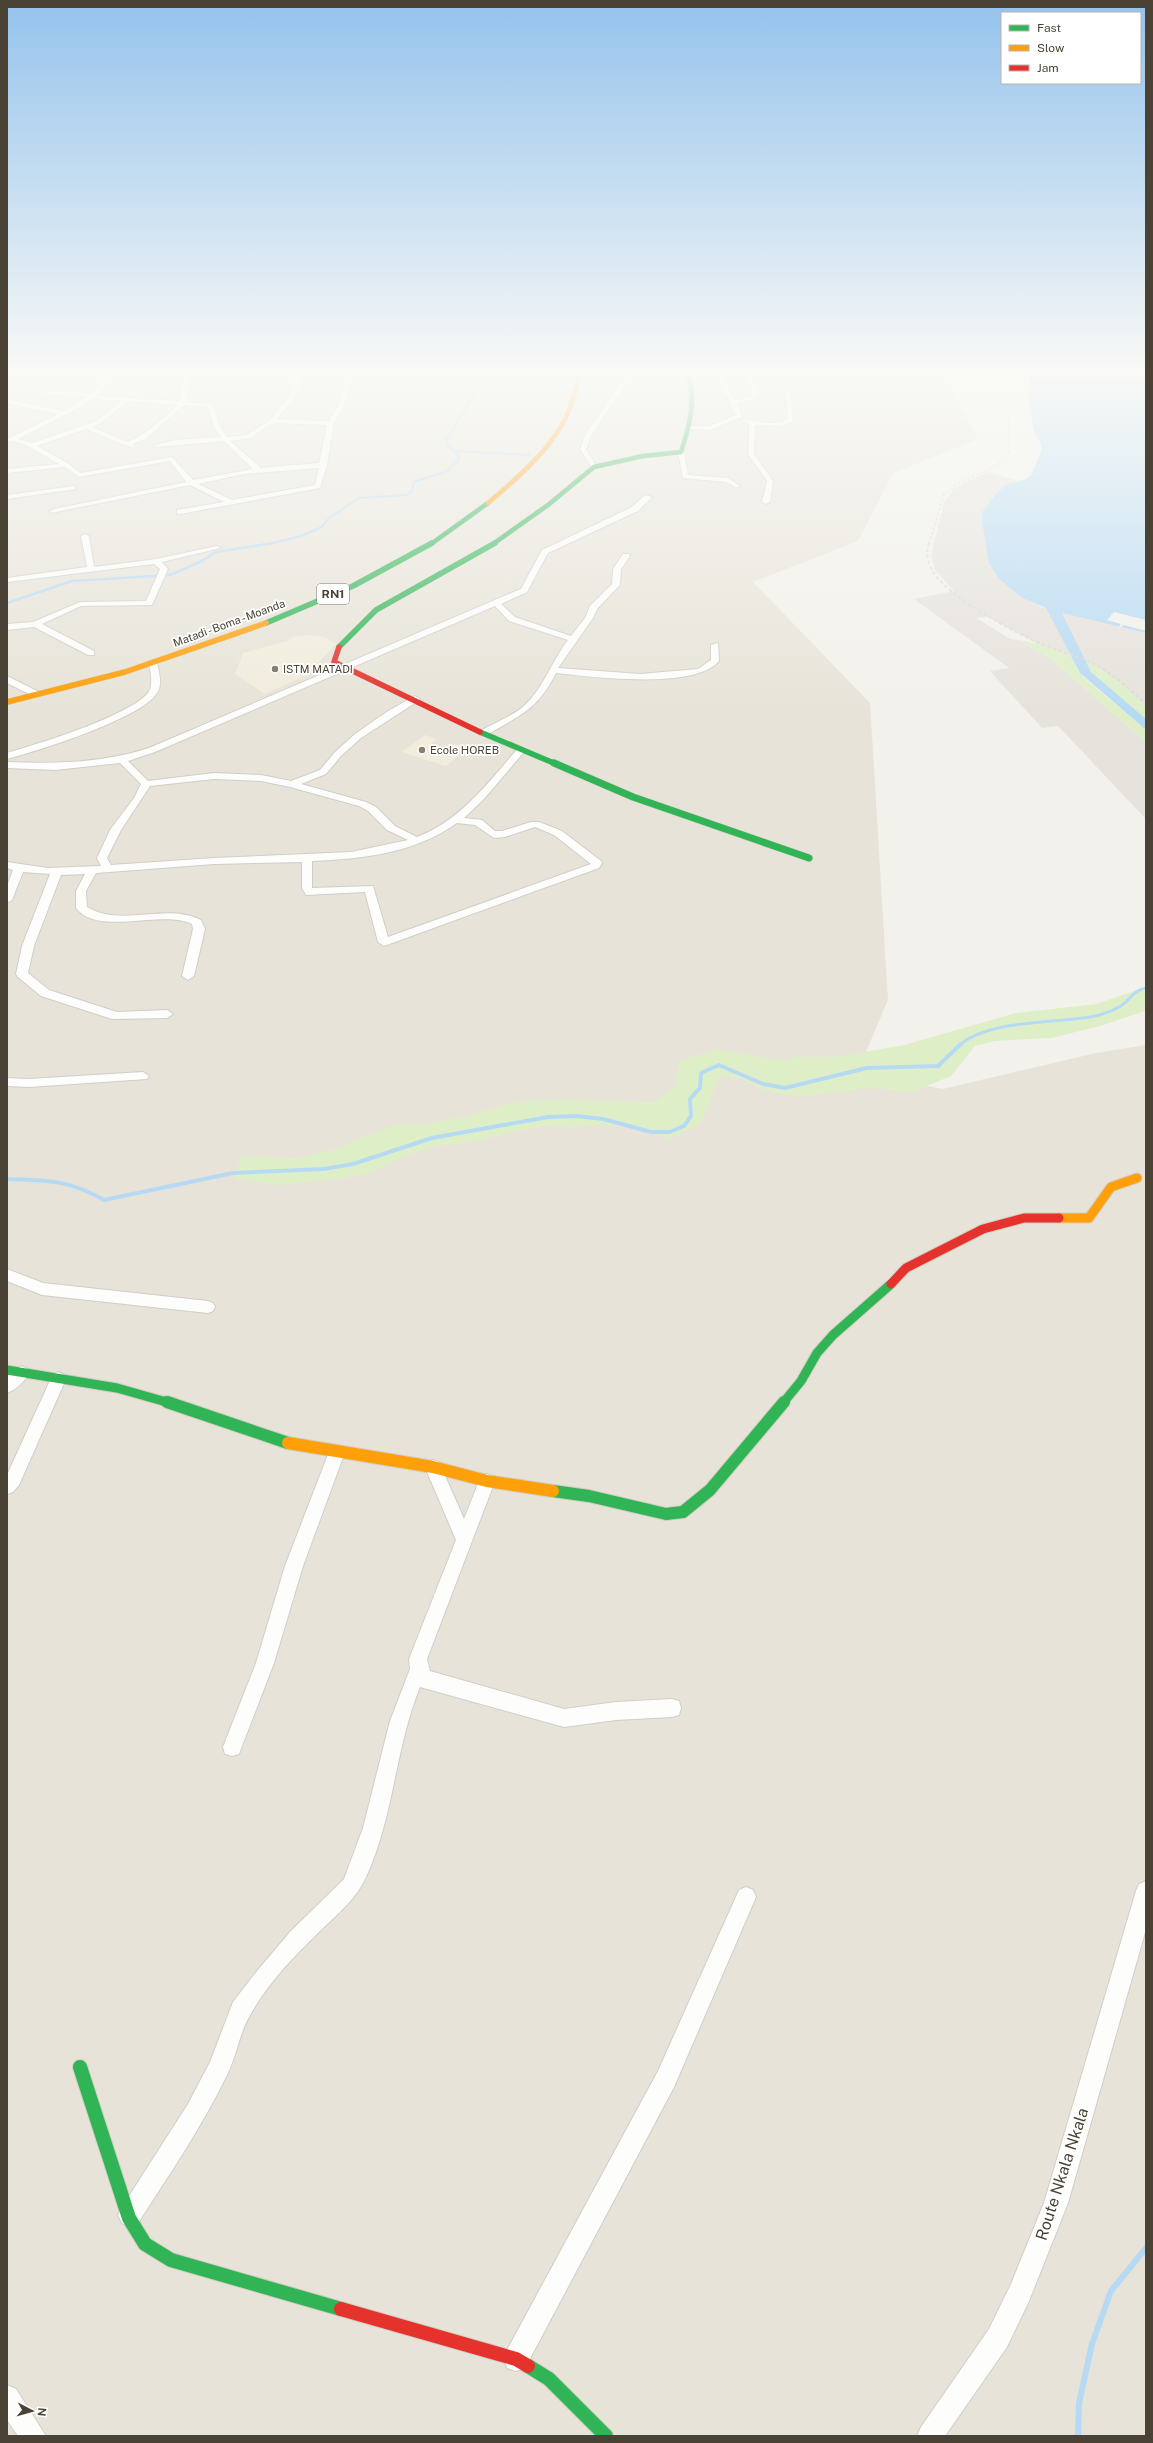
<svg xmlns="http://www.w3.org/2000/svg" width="1153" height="2443" viewBox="0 0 1153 2443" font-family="'Public Sans',sans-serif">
<rect width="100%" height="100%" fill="#f2f1eb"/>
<path fill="#e7e3d8" d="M7,371h927l13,9 31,59 -85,34 -35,68 -105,41 117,121 18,297 -31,73 86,16 153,-36 50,-8v1391h-1139z"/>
<path fill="#e6e2dc" d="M987,472l33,9 -13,3 -13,87 5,8 23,19 19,9 105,26v74l-27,-25 -23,-15 -60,-24 -48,-26 -12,1 34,21 9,1 32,19 95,83v77l-88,-93 -16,2 -52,-57 19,-3 -95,-69 40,-8 -19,-21 -4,-14 13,-53 10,-15z"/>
<path fill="#f1ecdc" d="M309,635l16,2 11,7 -31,32 -40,18 -30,-20 8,-21 44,-12 6,-4z
M425,735l12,4 -8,7 16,6 9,-8 14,4 -22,18 -44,-14z"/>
<path fill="#deefc8" d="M1019,640c29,5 68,19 92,36 13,9 24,20 35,31v12l-51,-43 -8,-10h-12l9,12 62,52v12l-95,-83z
M1137,990l9,1v17l-4,4 -42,14 -49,12 -57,3 -19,5 -24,30 -39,16 -43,-4 -73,9 -29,-6 -28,-13 -20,-2 -10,29 -10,20 -30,14 -23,-11 -48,-3 -24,2 -32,-1 -75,17 -31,3 -30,10 -39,18 -30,5 -59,6 -43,-7 6,-21 59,1 38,-10 60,-25 25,1 44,-8 43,-13 30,-3 114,2 21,-14 4,-27 39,-12 62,11 18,-3h38l68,-12 112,-32 81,-9z"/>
<path fill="#b7daf4" d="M1030,371h116v262l-84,-20 29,59 55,47v11l-66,-57 -34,-65 -24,-10 -23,-19 -10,-16 -7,-41v-10l15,-19 10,-9 17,-4 7,-5 10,-23v-8l-7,-12 -6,-36 3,-21z"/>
<path fill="#f2f1eb" d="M1114,612l32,8v11l-22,-6 -6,3 3,-4 -14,-4z"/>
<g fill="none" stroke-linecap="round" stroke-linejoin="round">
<path stroke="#b7daf4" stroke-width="2" d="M455,451l75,4
M269,544l32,-8 21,-9 7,-9 30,-20 48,-3 5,-4 2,-9 33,-11 12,-11v-4l-11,-10 -2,-6 28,-45 11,-11 32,-13"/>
<path stroke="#b7daf4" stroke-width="2.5" d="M7,603l65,-22 98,-6 32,-14 14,-9 57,-9"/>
<path stroke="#b7daf4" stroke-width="3" d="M960,1045c28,-25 95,-22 130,-28 9,-1 22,-6 29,-10 12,-6 12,-16 27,-19"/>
<path stroke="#b7daf4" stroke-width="4" d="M7,1179c41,2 60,0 97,21l129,-27 91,-4 29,-5 79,-26 116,-21 29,-1 26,3 48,13h19l14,-6 7,-10 -1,-17 10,-11 1,-15 18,-8 44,19 22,4 82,-20 71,-2 23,-22"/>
<path stroke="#b7daf4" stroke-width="6" d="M1078,2436l1,-33 13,-59 19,-53 35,-43"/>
<defs>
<path id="street" d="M7,371l98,6 3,-6h6l-2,8 -15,17 83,5 3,-30h6l-3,31 27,3 7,22 7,10 20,-2 23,-15 21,-27 4,-22 6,1c1,21 -12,32 -24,47l52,2 10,-17 7,-33h6l-7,33 -11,19 -7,42 -7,23 -140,26h-3v-4l47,-8 -34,-17 -139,28 -1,-2 4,-2 132,-27 -16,-21 -91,16 -14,-10 -58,6v-4l52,-5 -35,-20 -11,-3 -6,1v-3l51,-25 -51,-11v-4l57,12 24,-15 -45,-2 -2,-3 52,2 11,-13zM93,399l28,2 -24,20 -65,22 -14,-4 51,-26zM128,401l50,4c-12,11 -36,33 -51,37l-35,-15 9,-4zM184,405l24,2 6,20 7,10 -45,3 -21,5v2l69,-6 29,28 -60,11 -21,-23 -92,16 -11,-9 -32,-18 49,-17 38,16 12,3 -3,-4 13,-5zM276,423l51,2 -8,38 -58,5 -31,-27 21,-3 18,-13zM319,468l-4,17 -83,15 -34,-16 46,-10z
M624,371h6l-2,10 -36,53 -6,15 11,18 -5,1 -12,-19 6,-15 36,-53z
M714,371h6l15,29 17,-3 -1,-11 -8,-15h6l8,15 1,12 -21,5 5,14 -32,13 -25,-1 2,-3h22l27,-11z
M788,392l3,2 2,27 -11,5 -27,-1 -1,29 19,27 -3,21 -4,2 -4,-2 5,-21 -19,-27 1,-30 -8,-3 3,-2c12,2 32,8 44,0l-3,-25z
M681,450l3,2 4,23 40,3 12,8 -4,2 -10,-6 -43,-4 -5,-26z
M74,486l2,3 -69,10v-4z
M645,495l7,2 -14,14 -90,42 -21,39 -26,12 14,13 56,19 14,-18 5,-12 22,-22 1,-15 10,-15h6l1,2 -9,13 -1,16 -23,24 -4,9 -35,50 82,6 58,-5 13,-9v-15l7,-2 1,18c-24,29 -127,16 -163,12 -18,36 -36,43 -70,62h-6v-4c14,-8 33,-15 45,-26 19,-18 27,-44 43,-65l-59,-19 -14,-15 -340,146 -27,9 20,20 66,-8 47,2 30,6 29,-11 15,-18 20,-18 33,-23 27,-15 5,3 -2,2 -57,37 -20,18 -15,18 -25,10 65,18 10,5 19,19 22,11c43,-16 72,-55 101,-89h6v4l-41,48 -19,18 18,2 13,11h7l29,-9h8l23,9 39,30 1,2 -3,5 -215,78 -6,-4 -13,-50 -59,3 -4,-7v-26l-88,2 -118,9 -10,18 1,16c35,21 78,-5 114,13l4,9 -11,47 -6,4 -6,-4 11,-47 -1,-5c-30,-15 -94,13 -116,-16v-17l9,-17 -24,1 -27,71 -6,27 21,17 68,22 50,-2 6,4 -6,4 -55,1 -71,-23 -23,-19 -2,-3 6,-28 28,-72 -27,-2 -11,28 -5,3v-17l6,-16 -6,-2v-6l41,6 53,-2 -4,-8 13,-28 24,-32 7,-14 -21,-21 -65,7 -48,-2v-6c48,2 95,1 142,-14l367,-157 5,-2 21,-39 90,-43zM214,779l47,2 29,6 69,19 9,5 19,19 21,10 -57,12 -137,6 -103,7 -4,-7 14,-28 29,-44zM457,823l18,2 19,13 11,-1 30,-10 19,8 37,29 -203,73 -15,-51 -61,2v-27c51,-2 103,-8 145,-38z
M85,534l4,2 5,31 62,-8 61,-13 4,2 -59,14 6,7 -16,36 -71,1 -39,18 52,27v4h-6l-54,-28 -27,3v-6l26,-2 47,-20 66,-1 14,-32 -6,-5 -147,18v-4l80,-11 -6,-31z
M153,660l4,3c2,10 6,21 0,30 -15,25 -119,58 -150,66v-6c31,-9 122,-37 141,-60 6,-8 2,-21 1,-30z
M7,676l32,16 1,2 -7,2 -26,-13z
M143,1072l6,4 -2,3 -118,8 -22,-1v-8l22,1z
M7,1269l36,14 165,18 5,2 2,4 -2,4 -5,2 -166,-18 -35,-14z
M21,1366l5,2 3,5c-4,8 -13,17 -22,20v-17z
M58,1372l5,2 3,5 -47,106 -6,7 -6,2v-19l46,-101z
M337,1445l6,2 2,5 -42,114 -29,97 -35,91 -7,2 -7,-2 -2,-7 33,-84 29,-97 44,-114 2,-5z
M433,1460l6,2 25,57 17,-43 6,-2 6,2 2,5 -68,178 3,12 134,38 52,-7 56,-3 7,2 2,7 -2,7 -7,2 -56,3 -52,7 -144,-40c-25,61 -26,130 -54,190 -11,24 -32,40 -50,58 -24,23 -51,52 -67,82 -10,18 -13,41 -23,60 -25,51 -57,98 -88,146l-8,4 -8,-4 -4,-8 4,-8 66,-103 22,-42 23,-60 24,-31 33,-39 54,-53 19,-51 27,-107 20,-52 -1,-10 47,-119 -31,-73 2,-5z
M1146,1881v48l-78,274 -39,98 -22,46 -62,89h-28l4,-9 68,-98 22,-45 33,-81 92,-312 3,-7z
M746,1887l7,3 3,7 -82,190 -149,281 -9,3 -9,-3 -3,-9 3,-9 151,-279 81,-181z
M7,2385l9,4 30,47h-28l-11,-16z"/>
<path id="fast-far5" d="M431,544l57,-41
M493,544l55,-39 46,-38 49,-11 38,-4c9,-27 16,-54 6,-81"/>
<path id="fast-far4" d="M266,623l87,-37 79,-43
M339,647l37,-37 119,-67
M480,732l76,32"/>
<path id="fast-far3" d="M554,763l79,34 176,61"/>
<path id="fast-far2" d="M7,1370l110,18 53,15
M783,1403l18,-22 16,-28 16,-18 58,-51"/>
<path id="fast-far1" d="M167,1402l121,41
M553,1491l36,5 77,18 17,-2 27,-22 74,-88"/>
<path id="fast" d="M80,2067l49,151 16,26 26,16 170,49
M528,2366l21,13 57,57"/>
<path id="slow-far3" d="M488,503c27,-23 57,-48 75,-80 9,-16 13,-35 18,-52"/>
<path id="slow-far2" d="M7,702l118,-30 141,-49"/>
<path id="slow-far1" d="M1059,1218h30l22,-31 26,-9"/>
<path id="slow" d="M288,1443l145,24 54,14 66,10"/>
<path id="jam-far2" d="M339,647l-5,15 146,70"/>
<path id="jam-far1" d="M891,1284l15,-16 77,-39 41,-11h35"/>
<path id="jam" d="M341,2309l175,50 12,7"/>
</defs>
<use href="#street" stroke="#d0cec8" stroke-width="2"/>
<use href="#fast-far5" stroke="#d2cec1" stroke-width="5.5"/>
<use href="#fast-far4" stroke="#d2cec1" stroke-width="6"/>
<use href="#fast-far3" stroke="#d2cec1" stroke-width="8"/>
<use href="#fast-far2" stroke="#d2cec1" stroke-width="11"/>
<use href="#fast-far1" stroke="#d2cec1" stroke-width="14"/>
<use href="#fast" stroke="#d2cec1" stroke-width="16"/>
<use href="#slow-far3" stroke="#d2cec1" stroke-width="5.5"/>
<use href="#slow-far2" stroke="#d2cec1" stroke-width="6"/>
<use href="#slow-far1" stroke="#d2cec1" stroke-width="11"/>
<use href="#slow" stroke="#d2cec1" stroke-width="14"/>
<use href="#jam-far2" stroke="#d2cec1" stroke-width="6"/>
<use href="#jam-far1" stroke="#d2cec1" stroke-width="11"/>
<use href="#jam" stroke="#d2cec1" stroke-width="16"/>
<use href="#street" fill="#fdfdfc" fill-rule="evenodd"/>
<use href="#fast-far5" stroke="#30b455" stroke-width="4.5"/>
<use href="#fast-far4" stroke="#30b455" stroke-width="5.5"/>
<use href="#fast-far3" stroke="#30b455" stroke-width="7"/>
<use href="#fast-far2" stroke="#30b455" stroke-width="9"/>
<use href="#fast-far1" stroke="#30b455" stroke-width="12"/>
<use href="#fast" stroke="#30b455" stroke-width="14"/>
<use href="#slow-far3" stroke="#ff9f0a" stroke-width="4.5"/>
<use href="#slow-far2" stroke="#ff9f0a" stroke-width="5.5"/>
<use href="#slow-far1" stroke="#ff9f0a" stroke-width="9"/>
<use href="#slow" stroke="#ff9f0a" stroke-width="12"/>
<use href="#jam-far2" stroke="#e5322d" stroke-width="5.5"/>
<use href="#jam-far1" stroke="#e5322d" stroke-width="9"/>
<use href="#jam" stroke="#e5322d" stroke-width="14"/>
<path stroke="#dadad9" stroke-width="1.5" stroke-dasharray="2.5 2.5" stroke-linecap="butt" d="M929,544l15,-50 12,-10 42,-19 11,-12 -1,-71 -4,-11"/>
<path stroke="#dadad9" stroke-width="2" stroke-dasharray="3 3" stroke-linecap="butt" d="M929,543c-3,9 -2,18 3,27 13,25 80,61 107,73 19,8 41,13 59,23 18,10 33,25 48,38"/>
</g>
<linearGradient id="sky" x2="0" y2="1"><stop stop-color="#94c3ed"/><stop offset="0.52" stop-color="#f9f9f6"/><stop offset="1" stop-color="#f9f9f6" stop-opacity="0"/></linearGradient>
<rect width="1153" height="713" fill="url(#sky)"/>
<g fill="#858075" stroke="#fff" stroke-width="1.5">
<circle cx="275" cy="669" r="4"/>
<circle cx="422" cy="750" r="4"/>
</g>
<g text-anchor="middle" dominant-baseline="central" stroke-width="3.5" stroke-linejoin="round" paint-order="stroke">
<g font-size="11" fill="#4a4335" stroke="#fff">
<text transform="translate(229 623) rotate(-20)">Matadi - Boma - Moanda</text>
</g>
<g font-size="11" fill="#4a4335" stroke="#fff" text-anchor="start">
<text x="283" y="669">ISTM MATADI</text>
<text x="430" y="750">Ecole HOREB</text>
</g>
<rect fill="#fff" stroke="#807b72" stroke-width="1" x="317" y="584" width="32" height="20" rx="3"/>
<g font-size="12" font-weight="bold" fill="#4a4335">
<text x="333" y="594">RN1</text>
</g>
<g font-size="16" fill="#4a4335" stroke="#fff">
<text transform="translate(1062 2174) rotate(-72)">Route Nkala Nkala</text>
</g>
</g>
<rect width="1153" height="2443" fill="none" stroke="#4a4335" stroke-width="16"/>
<rect x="1001" y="12" width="140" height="72" fill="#ffffff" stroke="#b7b4ae"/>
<rect x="1009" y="25" width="20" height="6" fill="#30b455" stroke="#b7b4ae"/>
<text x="1037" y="32" font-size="12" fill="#4a4335">Fast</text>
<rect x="1009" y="45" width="20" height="6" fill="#ff9f0a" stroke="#b7b4ae"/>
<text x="1037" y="52" font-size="12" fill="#4a4335">Slow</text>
<rect x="1009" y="65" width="20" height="6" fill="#e5322d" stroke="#b7b4ae"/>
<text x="1037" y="72" font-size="12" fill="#4a4335">Jam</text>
<g transform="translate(32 2411) rotate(96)" stroke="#ffffff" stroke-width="3" paint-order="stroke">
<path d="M0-3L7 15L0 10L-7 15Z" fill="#4a4335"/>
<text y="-6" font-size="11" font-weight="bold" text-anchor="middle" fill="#4a4335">N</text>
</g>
</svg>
